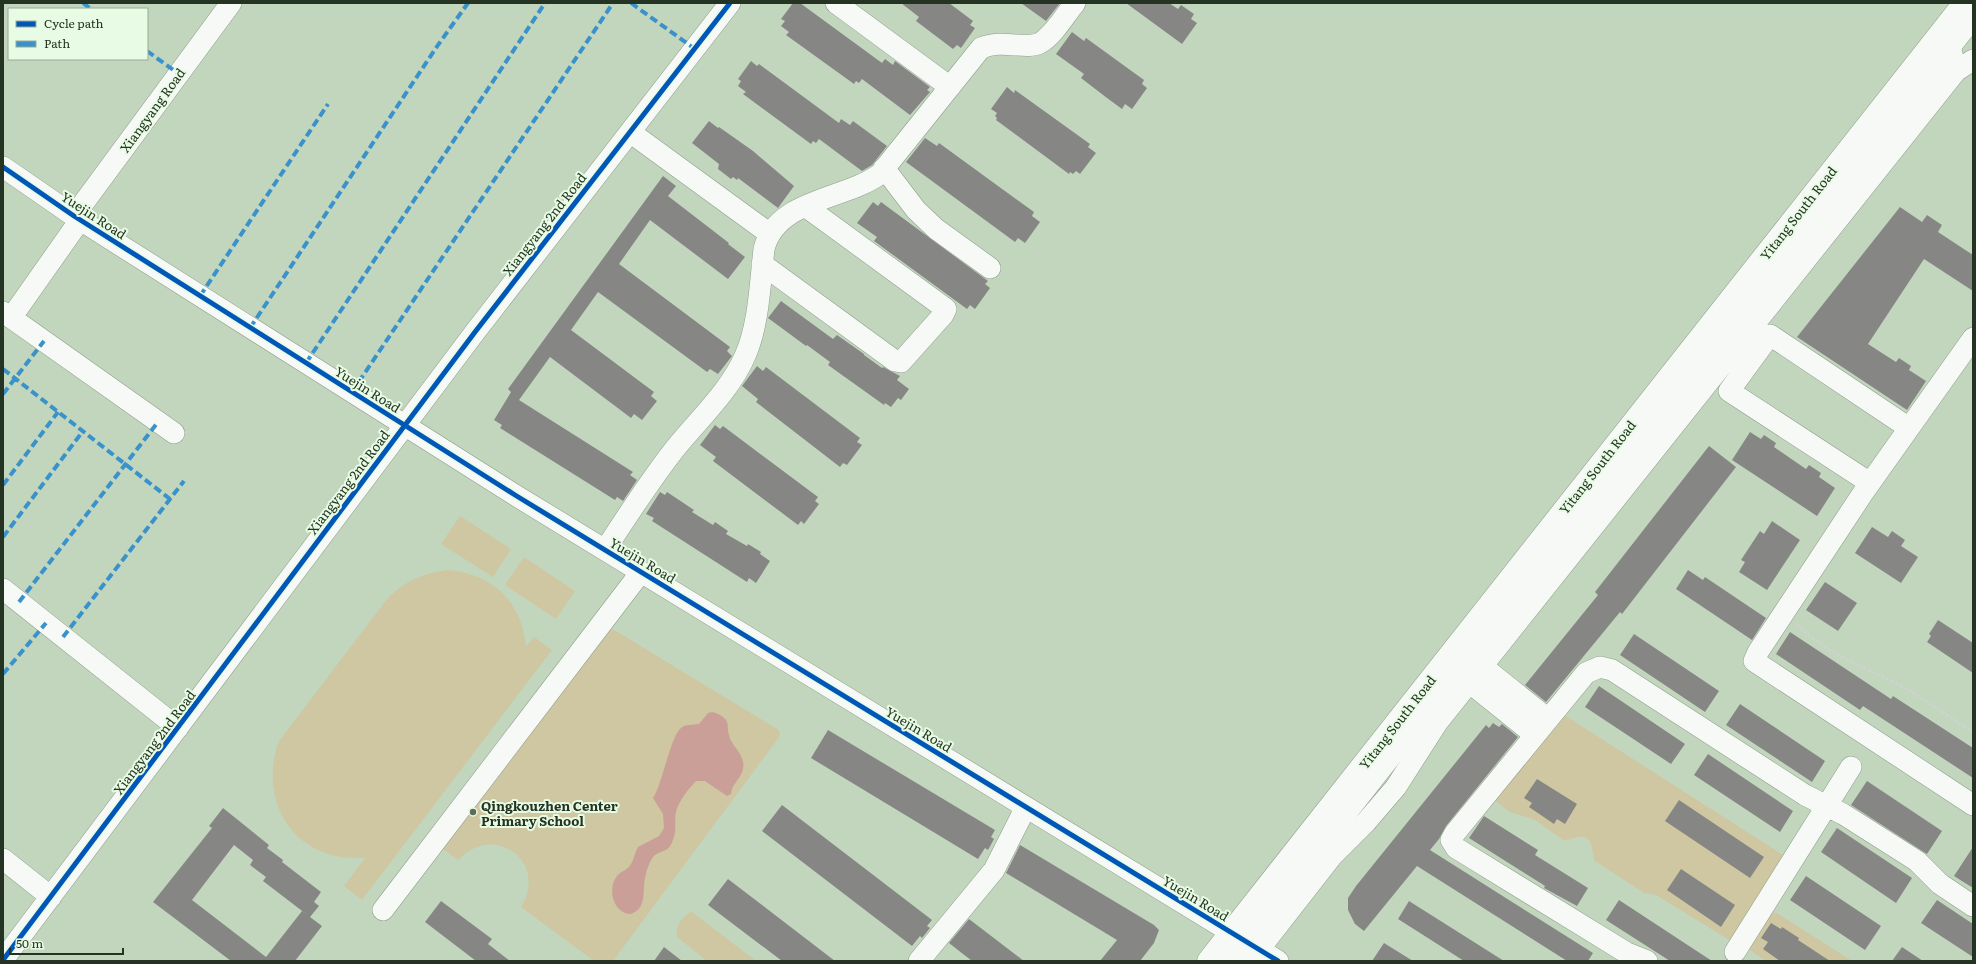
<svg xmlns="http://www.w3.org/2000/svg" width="1976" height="964" viewBox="0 0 1976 964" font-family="Literata,serif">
<rect width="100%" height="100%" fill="#c2d6be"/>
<path fill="#cec7a1" d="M460,516l51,33 -18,28 -52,-33z
M524,557l51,34 -19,28 -51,-34z
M448,570c45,4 74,32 78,77l8,-10 18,13 -190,250 -18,-14 21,-28c-8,0 -16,0 -24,-1 -57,-9 -81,-66 -62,-116l108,-142c18,-18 36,-26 61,-29z
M611,628l168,102 1,6 -167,225h-19l-73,-54c28,-45 -27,-86 -63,-47l-19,-14z
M1561,713l222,142 -52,86 -75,-46 -12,-2 -49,-32c-4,-9 -1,-26 -16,-24 -5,0 -10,4 -16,3l-28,-20 -25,-8 -16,-12z
M692,912l64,49h-49l-30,-24c-2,-10 6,-23 15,-25z
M1773,913h4l75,48h-86l-16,-11 -1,-3 20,-33z"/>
<path fill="#ca9f98" d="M713,712c5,2 9,3 13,8 3,5 1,9 3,15 2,12 17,19 14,34 -2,10 -11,14 -12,25l-4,2 -22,-15h-9c-7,7 -18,21 -20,31 -2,9 1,18 -3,28 -5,13 -9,9 -18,15 -4,3 -8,14 -9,19 -5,15 3,33 -15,40 -18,0 -24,-26 -14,-38 4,-5 11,-6 14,-12 3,-5 4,-12 7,-17l21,-11 5,-8 -1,-14 -10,-16c9,-13 18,-63 28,-70 4,-4 12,-3 18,-4l9,-11z"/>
<path fill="#868785" d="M793,3h7l82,60 3,-4 8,6 2,-4 35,26 -3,3 3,2 -20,23 -48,-36 -3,4 -3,-2 -2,3 -68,-49 3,-3 -8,-6 4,-5 -4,-2z
M901,3h48l24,18 -3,4 5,3 -14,20 -4,-3 -4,4 -37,-28 3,-4z
M1021,3h39l-14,18z
M1126,3h43l9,6 3,-4 13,9 -3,5 6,4 -15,21z
M1072,32l12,9 2,-3 58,42 -2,4 5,4 -15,21 -7,-5 -3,5 -15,-11 -26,-20 3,-4 -28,-20z
M751,61l6,5 2,-2 80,59 2,-4 9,6 3,-4 34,25 -15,19 -10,6 -43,-32 -3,4 -3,-2 -2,3 -68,-50 3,-2 -8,-6 3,-5 -3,-2z
M1007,87l7,6 1,-3 75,54 -2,3 8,6 -16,21 -4,-3 -3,3 -3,-2 -1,2 -73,-54 1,-2 -2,-2 2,-3 -6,-4z
M709,121l9,7 1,-1 34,24 41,35 -16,22 -40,-30 -1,2 -4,-3 -2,2 -13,-10 1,-5 -27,-21z
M925,138l12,8 2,-3 95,69 -2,4 8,6 -15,21 -7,-5 -3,4 -109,-80z
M663,176l13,10 -8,10 61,47 -1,1 17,13 -17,22 -78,-59 -31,44 111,83 -3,4 5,5 -14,18 -8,-5 -3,3 -109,-80 -27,38 83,62 -3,4 6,5 -15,19 -8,-6 -3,4 -81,-61 -31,43 114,72 -3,3 7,5 -14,21 -6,-4 -2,3 -115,-72 2,-3 -8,-5 17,-28 -3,-3z
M873,202l5,4 3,-4 107,79 -3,3 5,4 -15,21 -5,-4 -3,4 -93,-68 3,-4 -20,-14z
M1900,207l22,15 5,-7 15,10 -4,7 35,23v36l-49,-32 -56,85 28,18 3,-4 12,8 -2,4 17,11 -19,29 -110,-73z
M781,301l52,38 4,-4 27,19v1l18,13 1,-1 17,9 -3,4 12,9 -8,11 -3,-2 -7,9 -6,-4 -1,2 -56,-40 2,-3 -23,-17 -1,1 -38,-28z
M757,366l6,5 3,-4 94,71 -3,4 5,3 -15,20 -4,-2 -3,4 -84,-65 2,-3 -16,-13z
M715,425l5,4 3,-3 95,71 -3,4 4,3 -15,20 -3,-3 -3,4 -85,-64 3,-4 -16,-12z
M1750,432l11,7 3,-4 12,8 -2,4 32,22 3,-4 12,8 -2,4 16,11 -18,28 -85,-56z
M1709,446l27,21 -114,147 -2,-2 -74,90 -21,-17 73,-90 -3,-3z
M660,492l5,3 2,-3 27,18 -2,2 21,13 2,-3 13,9 -2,3 21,12 1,-2 13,8 -1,2 10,7 -14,22 -7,-5 -2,4 -95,-61 2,-3 -8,-4z
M1772,521l28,19 -33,50 -28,-18 6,-10 -4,-2 19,-29 4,3z
M1872,527l16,10 4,-6 13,9 -4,6 17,11 -17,26 -46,-30z
M1688,570l15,10 2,-3 61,41 -14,22 -76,-51z
M1825,582l32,21 -19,28 -32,-21z
M1938,620l35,23v30l-46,-31 4,-6 -2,-2z
M1790,632l101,67 2,-3 80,52v30l-110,-72 -3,4 -84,-56z
M1634,634l85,57 -14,21 -85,-57z
M1599,686l86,58 -14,20 -86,-57z
M1740,704l85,57 -13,21 -86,-57z
M1493,723l6,4 3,-3 16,13 -72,89 -7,13 -9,11 163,103 -5,8h-21l-150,-95 -53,65 -9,-7 -7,-14v-12l8,-12 130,-161 3,3z
M828,730l167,100 -4,7 3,2 -6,11 -3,-2 -7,11 -167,-101z
M1708,754l85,57 -13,21 -86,-57z
M1537,779l40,25 -12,20 -8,-5 -3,5 -25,-17 3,-4 -8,-5z
M1867,781l75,50 -15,23 -76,-49z
M1679,800l85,57 -14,21 -85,-57z
M782,805l150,115 -5,6 3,2 -8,10 -2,-2 -8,10 -150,-115z
M223,808l46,37 -2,3 16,12 -1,2 39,30 -7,10 5,4 -9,11 -47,-36 3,-4 -16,-12 3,-5 -19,-15 -42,55 74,57 36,-46 20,15 -27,35h-64l-78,-59 59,-74 -3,-2z
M1484,816l54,34 -3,5 53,33 -11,18 -33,-18 1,-2 -3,-2 -73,-46z
M1837,828l75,50 -16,25 -75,-51z
M1020,845l134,80 5,5 -5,13 -14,18h-40l17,-21 -111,-67z
M1973,847v41l-19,-12z
M1681,869l54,36 -14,22 -54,-37z
M1806,876l75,50 -16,24 -75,-50z
M728,879l107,82h-53l-74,-56z
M1619,900l93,61h-42l-64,-41z
M1937,900l36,24v33l-52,-34z
M441,901l51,38 -4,5 22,17h-34l-51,-39z
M1409,901l95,60h-40l-66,-42z
M969,919l55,42h-52l-23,-18z
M1771,923l10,6 1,-2 17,11 -1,2 32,21h-50l-17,-12 5,-7 -7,-4z
M1384,943l29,18h-41z
M664,947l18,14h-28z
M1902,947l21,14h-31z"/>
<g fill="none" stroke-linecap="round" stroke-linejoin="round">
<defs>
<path id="minor" d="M836,3l114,84
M1956,71l17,-11
M630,132l140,102
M3,167l71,49 441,279 763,466
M884,168l32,42 20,19 54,39
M74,216l157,-213
M762,264l133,97 6,1 42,-47 3,-6 -141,-103
M3,312l171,121
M11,318l69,-98
M1973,338l-110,155 -105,159 -4,9 219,144
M1870,483l-141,-92 41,-56 139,93
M605,550c22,-34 44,-68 69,-100 23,-29 56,-59 71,-94 14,-31 15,-73 19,-107 12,-50 81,-49 116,-75l101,-126c21,-9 45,2 59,-5 14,-8 25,-28 35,-40
M3,589l175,139
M1482,666l66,53
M1469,682l66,53
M3,859l48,38
M383,910l258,-338
M1735,952l116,-185
M3,960l472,-628 255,-329
M919,961l75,-91 32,-63
M1250,961l82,-105 34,-34 30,-35 41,-64 519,-652 -6,-25
M1647,961l-20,-8 -171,-105 -5,-8 4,-7 131,-160 14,-6 12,3 193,125 38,19 74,47 23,23 33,22"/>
<path id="major" d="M1208,961l756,-958
M1229,961l744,-944"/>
</defs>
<use href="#minor" stroke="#8e9e8b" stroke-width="22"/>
<use href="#major" stroke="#8e9e8b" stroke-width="23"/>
<path stroke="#ced4cd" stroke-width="2.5" stroke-dasharray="3 2" stroke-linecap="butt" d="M1797,624c24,26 59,40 91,55 30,15 57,35 85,53"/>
<use href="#minor" stroke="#f6f9f5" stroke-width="21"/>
<use href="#major" stroke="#f6f9f5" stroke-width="22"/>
<path stroke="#3a92cb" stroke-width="4" stroke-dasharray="8 4" stroke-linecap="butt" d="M83,3l8,6
M631,3l64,46
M147,51l32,23
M200,296l128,-192
M250,328l188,-283 30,-42
M306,363l239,-360
M3,369l167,130
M352,392l261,-389
M3,394l41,-53
M3,485l55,-73
M3,537l80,-106
M19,602l139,-180
M63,637l121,-156
M3,674l43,-51"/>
<defs>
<path id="cycleway" d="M3,167l71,49 441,279 763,466
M3,960l472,-628 255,-329"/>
</defs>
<use href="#cycleway" stroke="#e8fbe5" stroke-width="8"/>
<use href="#cycleway" stroke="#0057b8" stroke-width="5"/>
</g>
<circle fill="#5c6d59" stroke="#e8fbe5" stroke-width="1.5" cx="473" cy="812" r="4"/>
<g text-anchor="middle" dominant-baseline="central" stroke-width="4" stroke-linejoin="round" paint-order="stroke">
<g font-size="13" fill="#253422" stroke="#e8fbe5">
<text transform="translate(152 110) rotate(-54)">Xiangyang Road</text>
<text transform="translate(1798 213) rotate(-52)">Yitang South Road</text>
<text transform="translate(94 215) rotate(33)">Yuejin Road</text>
<text transform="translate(544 224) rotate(-52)">Xiangyang 2nd Road</text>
<text transform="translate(368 389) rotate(32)">Yuejin Road</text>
<text transform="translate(1597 467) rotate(-52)">Yitang South Road</text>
<text transform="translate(348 482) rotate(-53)">Xiangyang 2nd Road</text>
<text transform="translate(643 560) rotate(31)">Yuejin Road</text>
<text transform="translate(1397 722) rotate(-52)">Yitang South Road</text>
<text transform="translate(919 729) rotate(31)">Yuejin Road</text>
<text transform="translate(154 742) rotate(-53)">Xiangyang 2nd Road</text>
<text transform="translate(1196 898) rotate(31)">Yuejin Road</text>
</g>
<g font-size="13" font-weight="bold" fill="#253422" stroke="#e8fbe5" text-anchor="start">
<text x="481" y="805">Qingkouzhen Center<tspan x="481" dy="15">Primary School</tspan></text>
</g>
</g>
<rect width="1976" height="964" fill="none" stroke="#253422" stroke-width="8"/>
<rect x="8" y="8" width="140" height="52" fill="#e8fbe5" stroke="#9aab97"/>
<rect x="16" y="21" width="20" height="6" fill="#0057b8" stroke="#9aab97"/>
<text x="44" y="28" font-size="12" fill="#253422">Cycle path</text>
<rect x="16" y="41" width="20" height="6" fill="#3a92cb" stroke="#9aab97"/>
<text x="44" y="48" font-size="12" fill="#253422">Path</text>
<path d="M10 948v6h113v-6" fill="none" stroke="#253422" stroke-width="2"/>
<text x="16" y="948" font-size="12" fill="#253422" stroke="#e8fbe5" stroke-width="3" paint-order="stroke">50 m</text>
</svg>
